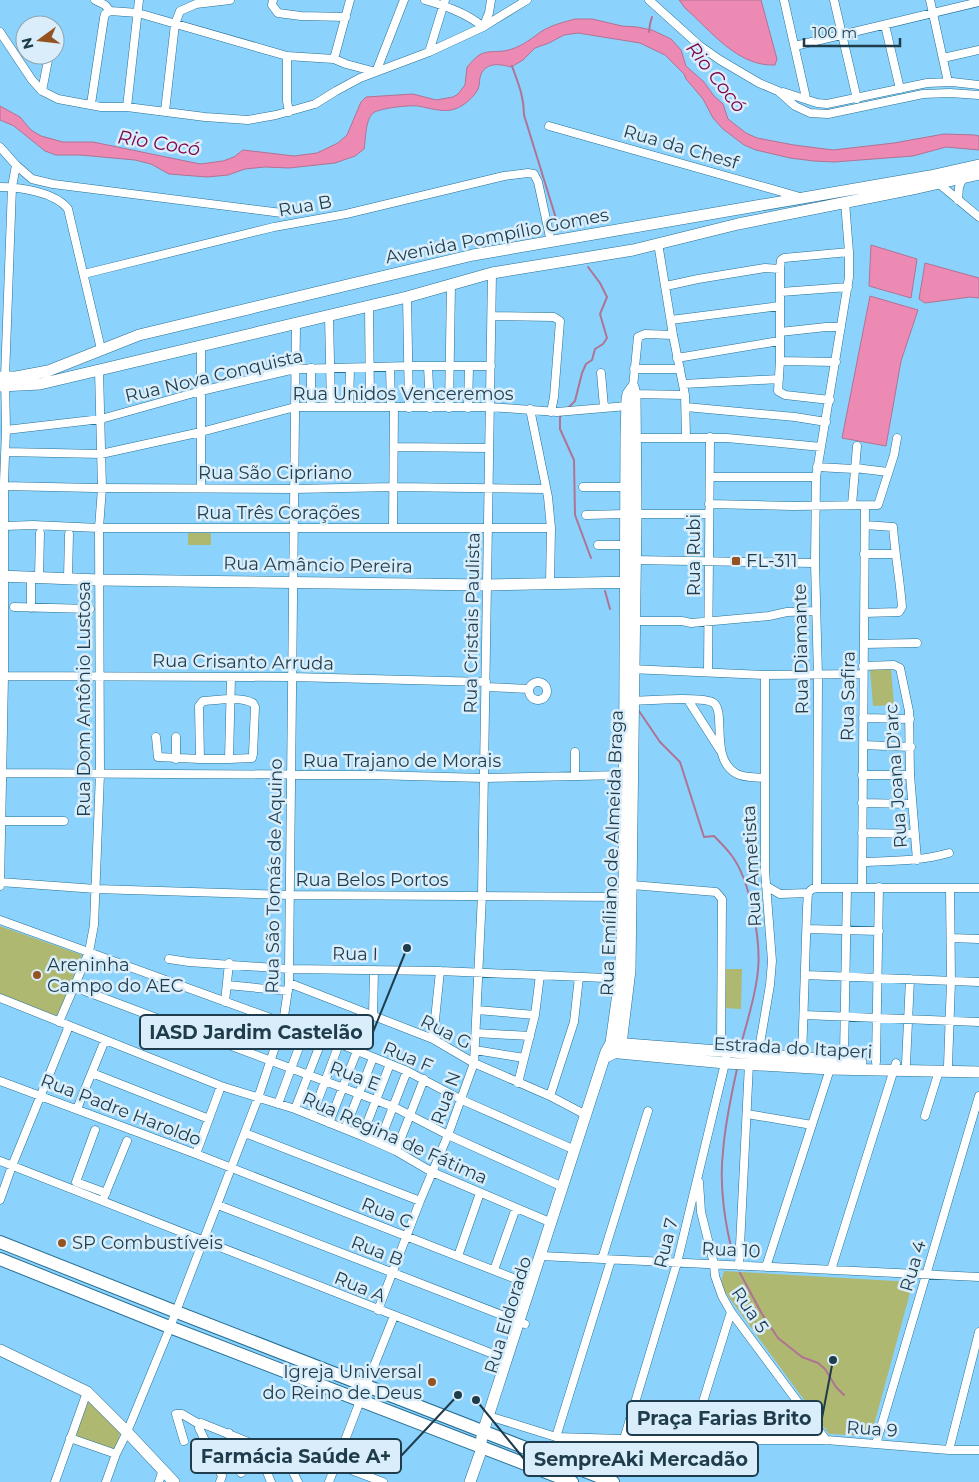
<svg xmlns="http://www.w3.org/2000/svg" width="979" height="1482" viewBox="0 0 979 1482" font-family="Montserrat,sans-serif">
<rect width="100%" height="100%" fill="#8bd3fd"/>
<path fill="#afb870" d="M188,533h23v12h-23z
M891,668l3,37 -21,1 -3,-37z
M0,926l82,29 -25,62 -57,-23z
M725,969h17l-1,40 -17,-1z
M724,1271l189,11 -42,154 -42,-2 -109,-149z
M91,1399l27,30 2,5 -4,13 -6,2 -33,-12 -1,-3 11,-34z"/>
<path fill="#ed8ab3" stroke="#af7394" d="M679,0h82l16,59 -2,6c-37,2 -65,-35 -90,-57z
M575,19h17l30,7 15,1 15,3 19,9 10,11 5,16 18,16 10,14 9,8 5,15 18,14 11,5 37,7 39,5 61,-7 50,-9 31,1 4,1v14l-33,-3 -33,9 -79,6 -20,-1 -24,-3 -34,-8 -12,-5 -21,-16 -10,-11 -10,-19 -17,-20 -2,-5 -19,-19 -25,-12 -62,-10 -14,2 -15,8 -14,5 -12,12 -12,7c-11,-3 -24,-5 -30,7 -2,5 -1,11 -3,15 -4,8 -14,17 -23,20 -11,4 -26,-1 -37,-3 -9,-1 -38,2 -45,7 -8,7 -7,26 -9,36l-9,7 -20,7 -46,5 -24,-1 -20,2 -17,6 -21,2 -38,-3 -18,-10 -16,-4 -55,-5h-24l-11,-4 -31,-25 -14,-6v-14l20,11 11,13 10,6 22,6h30l107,22 23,-3 11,-4 9,-7 51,6 23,-3 21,-10 9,-8 14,-33 5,-5 47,-3 23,6 17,-3 5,-3 7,-9 2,-18c4,-4 8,-10 14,-13 8,-4 21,-1 31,-5 12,-4 20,-11 30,-18 10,-6 22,-9 33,-12z
M871,245l46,14 -6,39 -42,-12z
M925,263l54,15v20l-9,-1 -45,6 -6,-4z
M870,296l48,14 -17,51 -15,85 -44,-8z"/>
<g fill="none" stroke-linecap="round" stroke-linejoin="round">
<path stroke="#af7394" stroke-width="2" d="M649,32l1,-8 2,-7
M512,66c6,17 12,30 12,49l35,113
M567,409l8,-8 7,-28 4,-9 6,-4 3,-11 8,-5 4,-6 -7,-24 7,-17 -7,-14 -12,-16
M562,415l-2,2v12l14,31 1,55 16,43
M605,591l5,18
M639,711l21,31 20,20 24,75 10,-1c6,6 13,13 18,20 18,24 29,84 26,114 -2,24 -10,48 -16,71
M734,1258c-9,-32 -15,-73 -11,-106 2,-28 8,-56 14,-83
M740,1273l22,41 16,24 24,19 16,6 7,6 11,18 8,8"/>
<defs>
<path id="street" d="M95,0l10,5 5,6
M273,0l-1,5 6,8 23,3 45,1
M425,0c20,6 42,13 58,27
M649,0l51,46 20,14 39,23 19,8 17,15 15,7 18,1 95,-20 27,-1 29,2
M784,0l22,98
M834,0l23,99
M930,0l18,82
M885,25l15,64
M483,27l6,-14 2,-13
M0,32l32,48 10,11 16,8 43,8h26l78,10 43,3 28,-5 39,-11 21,-13 24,-13 69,-26 54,-25 44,-27
M795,46l184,-44
M429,52l16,-52
M287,56v45l2,11
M943,58l36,-8
M334,59l16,-59
M42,91l7,-36
M783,92l34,11 10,1 100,-21 25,-1 27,3
M91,104l13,-86 1,-4 5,-3 28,2 149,43 47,3 12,5 30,8 28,-72
M127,107l12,-107
M165,111l10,-87 5,-13 16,-7 34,-4
M549,126l251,71
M0,147l16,18 16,14 21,5 229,29
M938,183l41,34
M0,187c19,0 55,5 68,22l33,140
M958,200l1,-13 4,-9
M658,243l15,92 12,60 1,43
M84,274l190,-47 72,-13 158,-38 24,-3 6,1 4,8 13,60
M666,286l32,-7 67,-11 15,1
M781,292l67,-5
M407,297l2,111
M369,306l1,101
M329,316l2,91
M492,316l62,1 6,4 -6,76 -3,15
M671,320l109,-14
M780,332l46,-5h15
M201,345v143
M677,358l102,-17
M780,361l56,1
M428,366l2,42
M390,367l1,40
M311,368v39
M634,369h46
M601,373l3,34
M683,384l96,-5
M633,387l5,-50 7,-3 28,1
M633,394l52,1
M830,400l-45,-5 -7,-4 2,-30v-92l1,-9 3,-2 65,-6
M349,407l1,-39
M686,407l109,10 31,5
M449,408l2,-123
M468,408l1,-41
M530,409l18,88 3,31 -1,56
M6,430l95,-11 100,-28 94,-22 114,-3h82
M633,438h94l94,9
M394,447l95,1
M5,452l96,2 100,-22 94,-25h195l67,5 70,-6
M817,467l37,2
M855,468l33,4
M710,477h106
M4,486l91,2 199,1 99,-2 153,2
M583,487h43
M709,504l83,2 86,-1 16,-50 3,-17
M852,505l5,-59
M636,514h73
M586,515l40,-1
M5,526l28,-1 66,3h452
M393,527l1,-120
M598,545h28
M864,554h31
M633,560l182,3
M39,577l1,-44
M68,578l1,-44
M14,607l76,2
M31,608v-31
M864,613l35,-1 3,-5c-2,-27 -7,-53 -9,-80l-28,-2
M635,621h47l9,2 78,-7 18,-4 28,-1
M864,644l53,-1
M863,666l31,-1 6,3 9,43 1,64 7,85
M630,669l135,6 98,-1
M708,672l2,-235
M0,676l292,1 194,5
M529 691a9 9 0 1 1 18 0a9 9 0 1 1-18 0Z
M486,687l43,2
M688,700l32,50
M634,701c17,-1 64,-5 78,1 16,7 -4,57 25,72 8,4 19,3 27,4
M863,718l47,1
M156,737l2,20 42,2
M176,737v22
M863,745l48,2
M229,759l23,-1 1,-4 2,-47 -2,-4c-14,-7 -34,-3 -50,-2l-4,5 1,53h29l2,-82
M0,773l372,2 112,3 140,-3
M862,775h48
M575,776v-24
M862,803l50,1
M1,821h63
M862,833l53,1
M862,862c29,-1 59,-1 87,-9
M0,882l96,7 194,6 334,2
M632,885l84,7 6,7 -1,153
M0,886l4,-210v-194l2,-52 -1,-53 7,-190 4,-22
M766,886l14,8 28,-1
M862,887l3,-381
M817,888l1,-212 -3,-113 1,-86 33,-200v-25l-4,-50
M0,920l323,117 84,34 55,29 113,50
M807,929l72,2
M951,938l28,1
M169,959l20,3 100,7 151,2 166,7 16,2
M805,975l174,7
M289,983l144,56 41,24 76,33 36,19
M227,985l61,6
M74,987l320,120 54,28 115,52
M0,998l221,88 74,23 67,27 34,15 36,21 120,51
M225,1002l4,-39
M477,1010l58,5
M804,1015l175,7
M373,1016l1,-46
M59,1022l30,-70 5,-27 6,-151 -1,-246 3,-40 -3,-118
M476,1033l54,3
M433,1039l7,-68
M475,1050l49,8
M758,1055l12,-70 2,-24 -7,-90v-196
M844,1056l3,-168
M802,1058l5,-150 1,-15 4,-4 5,-1h162
M876,1062l3,-175
M906,1064l4,-85
M948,1066l3,-85 -1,-93
M92,1073l117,46
M0,1081l196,73 335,131
M518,1083l17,-68 5,-40
M550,1096l24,-74 5,-45
M278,1104l27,-73
M77,1109l28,-69
M295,1109l28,-72
M747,1114l65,11
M312,1116l27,-72
M925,1116l14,-45
M329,1123l28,-72
M345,1129l28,-71
M95,1130l-19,52 30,11
M245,1133l175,68
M362,1136l28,-72
M379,1143l28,-72
M396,1151l28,-72
M196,1154l25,-68
M0,1161l506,198
M699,1182l2,30 13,52 1,12 7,20 9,16 95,128
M104,1197l23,-56
M0,1200l12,-34 57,-140
M218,1205l307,119
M458,1256l22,-63
M541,1256l438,21
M602,1259l46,-148
M739,1266l10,-202
M766,1267l64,-198
M494,1270l22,-62
M831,1270l65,-207
M378,1310l42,-109 28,-66 26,-72 8,-168 10,-622
M366,1386l28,-70
M495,1418l61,19 98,3h172l123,10h30
M229,1433l12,40
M556,1437l55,-177
M70,1438l46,16
M624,1439l53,-176 49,-204
M691,1440l40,-128
M184,1441l-8,-27h6l17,10
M876,1444l103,-348
M256,1445l15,37
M949,1450l30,-118
M335,1464l48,18
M55,1482l32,-90
M106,1482l10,-28 11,-22 40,-97 91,-237 25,-75 6,-40v-14l7,-646
M159,1482l4,-13
M220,1482l2,-6 -23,-48 2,-5 55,22 25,8 6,7 11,22
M329,1482l31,-81"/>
<path id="secondary" d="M0,377h16l32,-6 91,-36 334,-80 457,-79 49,-11
M0,386l40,-2 367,-87 85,-24 141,-23 105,-26 174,-35 67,-15
M0,576l99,4 388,5 146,-3
M613,1043l248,19
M609,1052l116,11 105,6 149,3
M608,1056l6,-3 7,-9 9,-74 6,-456 -1,-120 -2,-7
M0,1350l87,42 40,40 47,50
M470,1482l12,-34 -1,-6 2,-10 123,-380 5,-9 9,-64 4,-82 2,-460 1,-37 1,-6 5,-7"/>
<path id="primary" d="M0,1242l169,67 444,173
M0,1259l167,67 405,156"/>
</defs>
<use href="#street" stroke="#267095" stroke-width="9"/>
<use href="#secondary" stroke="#267095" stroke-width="12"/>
<use href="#primary" stroke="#267095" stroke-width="14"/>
<use href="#street" stroke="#fff" stroke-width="8"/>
<use href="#secondary" stroke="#fff" stroke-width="11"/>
<use href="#primary" stroke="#fff" stroke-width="12"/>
</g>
<g fill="#955321" stroke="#d9edfa" stroke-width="2">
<rect x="731" y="556" width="10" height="10" rx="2.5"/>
<circle cx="37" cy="975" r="5"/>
<circle cx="62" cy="1243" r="5"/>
<circle cx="432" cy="1382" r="5"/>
</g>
<g text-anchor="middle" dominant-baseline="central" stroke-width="5" stroke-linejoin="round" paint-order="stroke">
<g font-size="18" fill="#1e3c4c" stroke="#d9edfa">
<text transform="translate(681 147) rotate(16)">Rua da Chesf</text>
<text transform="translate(305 206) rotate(-10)">Rua B</text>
<text transform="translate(497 236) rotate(-11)">Avenida Pompílio Gomes</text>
<text transform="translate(214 376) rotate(-13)">Rua Nova Conquista</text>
<text x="403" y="394">Rua Unidos Venceremos</text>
<text x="275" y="473">Rua São Cipriano</text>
<text x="278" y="513">Rua Três Corações</text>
<text transform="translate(694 555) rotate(-90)">Rua Rubi</text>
<text transform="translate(318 565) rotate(1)">Rua Amâncio Pereira</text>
<text transform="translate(472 623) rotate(-89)">Rua Cristais Paulista</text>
<text transform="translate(801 649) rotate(-91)">Rua Diamante</text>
<text transform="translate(243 662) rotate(1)">Rua Crisanto Arruda</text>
<text transform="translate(848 696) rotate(-89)">Rua Safira</text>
<text transform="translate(84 699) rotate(-90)">Rua Dom Antônio Lustosa</text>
<text x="402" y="761">Rua Trajano de Morais</text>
<text transform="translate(896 776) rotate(-94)">Rua Joana D'arc</text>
<text transform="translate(612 853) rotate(-88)">Rua Emíliano de Almeida Braga</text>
<text transform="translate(752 866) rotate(-93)">Rua Ametista</text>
<text transform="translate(274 876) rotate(-89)">Rua São Tomás de Aquino</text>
<text x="372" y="880">Rua Belos Portos</text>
<text transform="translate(355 954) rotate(1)">Rua I</text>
<text transform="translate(446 1032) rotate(27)">Rua G</text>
<text transform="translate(793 1048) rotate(3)">Estrada do Itaperi</text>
<text transform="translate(408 1057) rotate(23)">Rua F</text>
<text transform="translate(355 1076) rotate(21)">Rua E</text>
<text transform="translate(446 1098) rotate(-70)">Rua N</text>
<text transform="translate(121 1110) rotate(21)">Rua Padre Haroldo</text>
<text transform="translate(395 1138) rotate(24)">Rua Regina de Fátima</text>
<text transform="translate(387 1213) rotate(22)">Rua C</text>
<text transform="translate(666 1243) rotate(-76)">Rua 7</text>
<text transform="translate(731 1250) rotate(3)">Rua 10</text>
<text transform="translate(377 1251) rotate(21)">Rua B</text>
<text transform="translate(913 1266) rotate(-74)">Rua 4</text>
<text transform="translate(360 1287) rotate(22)">Rua A</text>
<text transform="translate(750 1310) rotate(56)">Rua 5</text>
<text transform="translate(508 1315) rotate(-73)">Rua Eldorado</text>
<text transform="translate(872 1429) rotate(4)">Rua 9</text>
</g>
<g font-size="18" fill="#1e3c4c" stroke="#d9edfa" text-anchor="start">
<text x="746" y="561">FL-311</text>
<text x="47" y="965">Areninha<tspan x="47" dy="21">Campo do AEC</tspan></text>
<text x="72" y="1243">SP Combustíveis</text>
<text x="422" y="1372" text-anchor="end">Igreja Universal<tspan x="422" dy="21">do Reino de Deus</tspan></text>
</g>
<g font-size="19" font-style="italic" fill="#80054b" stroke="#d9edfa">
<text transform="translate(716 77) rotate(52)">Rio Cocó</text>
<text transform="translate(159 143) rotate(9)">Rio Cocó</text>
</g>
</g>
<path fill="none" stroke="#1e3c4c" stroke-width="2" d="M407 948L373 1032M833 1360L822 1418M458 1395L401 1456M476 1400L524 1459"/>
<g fill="#1e3c4c" stroke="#d9edfa" stroke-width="2">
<circle cx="407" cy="948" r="5"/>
<circle cx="833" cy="1360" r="5"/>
<circle cx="458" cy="1395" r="5"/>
<circle cx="476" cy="1400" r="5"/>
</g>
<g fill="#d9edfa" stroke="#1e3c4c" stroke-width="2">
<rect x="140" y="1015" width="233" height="34" rx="5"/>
<rect x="627" y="1401" width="195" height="34" rx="5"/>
<rect x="191" y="1439" width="210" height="34" rx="5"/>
<rect x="524" y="1442" width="234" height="34" rx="5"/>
</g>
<g font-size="19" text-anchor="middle" font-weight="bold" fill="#1e3c4c">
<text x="256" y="1039">IASD Jardim Castelão</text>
<text x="724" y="1425">Praça Farias Brito</text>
<text x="296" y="1463">Farmácia Saúde A+</text>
<text x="641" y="1466">SempreAki Mercadão</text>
</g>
<g transform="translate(40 40) rotate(255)"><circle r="24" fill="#d9edfa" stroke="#8ea6b4"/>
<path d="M0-4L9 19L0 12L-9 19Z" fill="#955321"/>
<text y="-8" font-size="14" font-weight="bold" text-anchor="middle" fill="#1e3c4c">N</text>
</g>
<path d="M804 38v8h96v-8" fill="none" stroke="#1e3c4c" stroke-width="2.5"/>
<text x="812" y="38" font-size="15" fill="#1e3c4c" stroke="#d9edfa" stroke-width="4" paint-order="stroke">100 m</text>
</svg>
